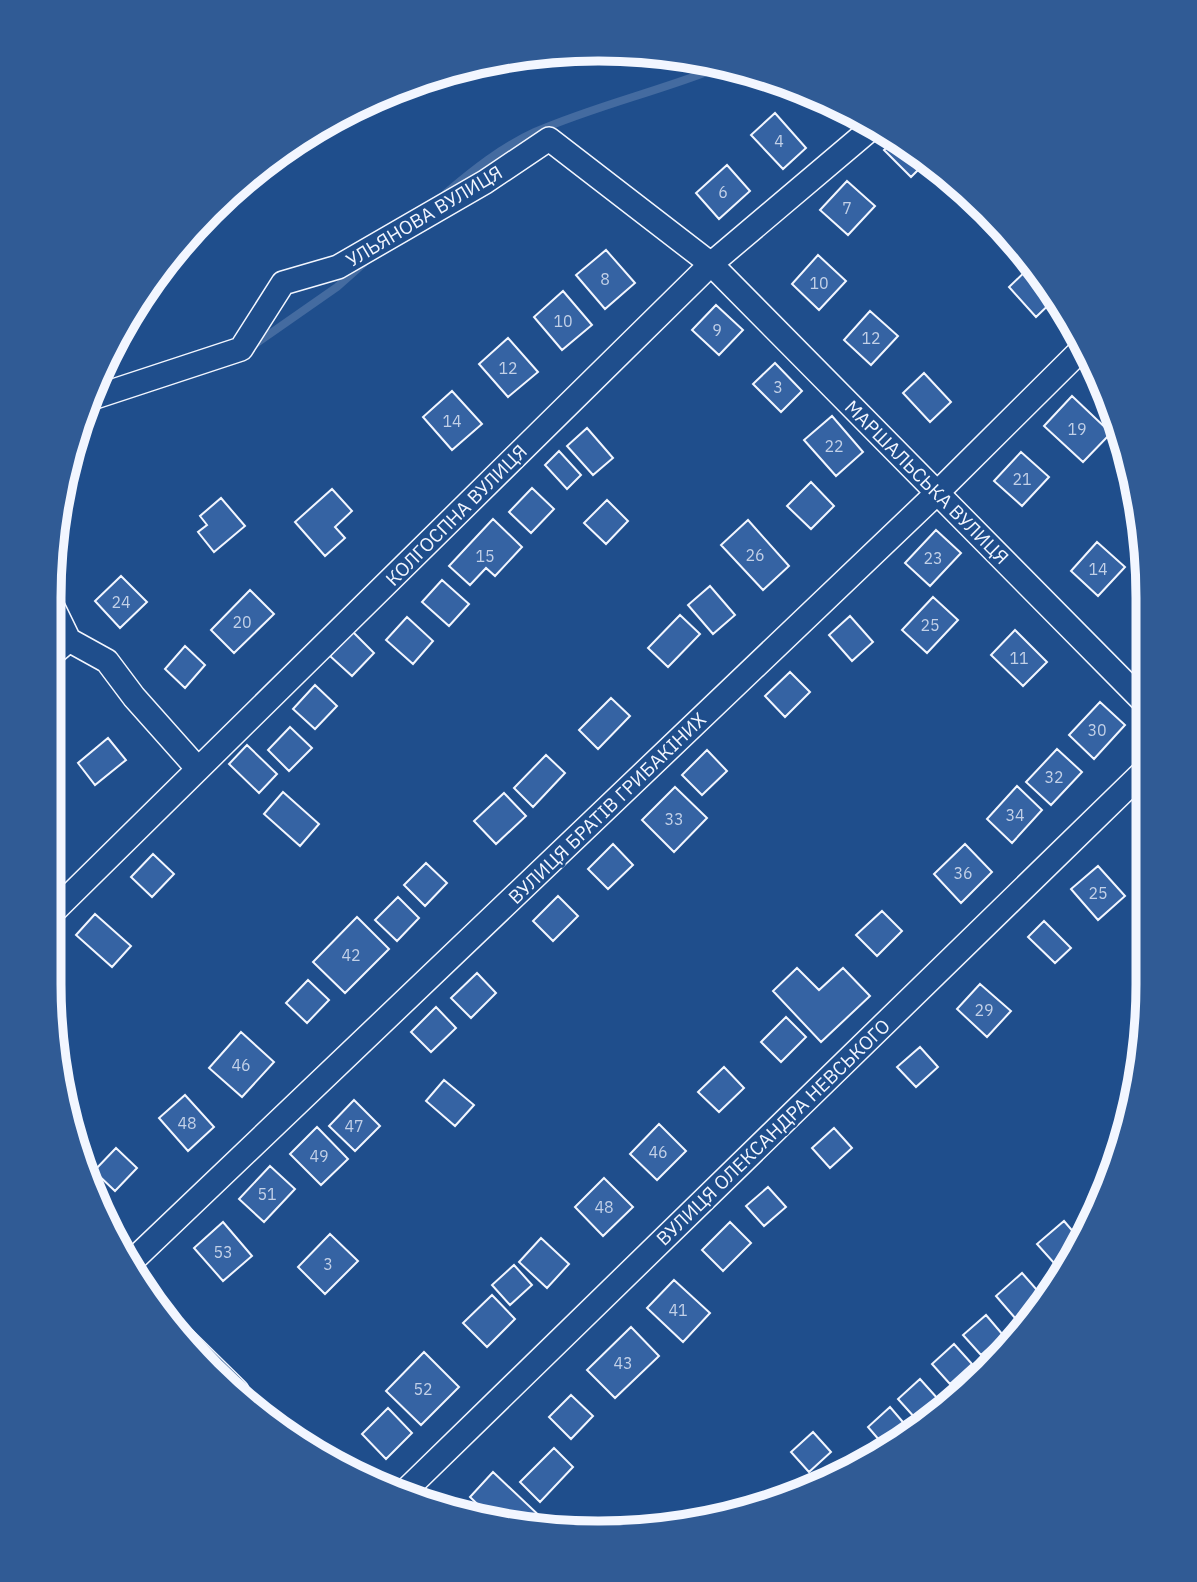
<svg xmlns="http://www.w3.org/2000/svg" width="1197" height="1582" viewBox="0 0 1197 1582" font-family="'IBM Plex Sans',sans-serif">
<rect width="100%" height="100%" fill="#1f4e8c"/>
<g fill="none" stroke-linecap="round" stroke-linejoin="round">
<path stroke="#446ba0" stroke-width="8" d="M446,193c27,-23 56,-46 89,-61 55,-24 113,-38 169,-59l14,-10
M251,347l86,-60 27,-24"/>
</g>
<path fill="#3563a3" stroke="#f2f6ff" stroke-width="2" d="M775,113l31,35 -23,21 -32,-34z
M897,138l30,23 -16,16 -27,-27z
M727,165l23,26 -31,28 -23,-26z
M847,181l28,25 -27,29 -28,-25z
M606,250l29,33 -30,26 -29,-34z
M818,255l28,26 -27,29 -27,-26z
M1032,265l25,32 -21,20 -27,-30z
M563,291l29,34 -30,25 -28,-33z
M716,305l27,25 -24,25 -27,-25z
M870,311l28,25 -27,29 -27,-25z
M508,338l30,34 -30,25 -29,-33z
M775,363l27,28 -21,21 -28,-28z
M924,373l27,29 -21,20 -27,-29z
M452,391l30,33 -30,26 -29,-33z
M1072,396l39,37 -28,29 -39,-36z
M832,416l31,36 -27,24 -32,-36z
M587,428l26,30 -20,17 -26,-29z
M559,451l22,24 -14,14 -22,-24z
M1021,452l28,25 -27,29 -28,-25z
M811,482l23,24 -23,23 -24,-23z
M532,488l22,21 -23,24 -22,-21z
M332,489l20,22 -17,16 10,11 -20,18 -30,-34z
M221,498l24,28 -31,26 -16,-20 9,-7 -7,-9z
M607,500l21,21 -22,23 -22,-21z
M493,519l29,28 -27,29 -9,-8 -16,17 -21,-19z
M748,520l41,46 -26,24 -42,-45z
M936,530l25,23 -31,33 -25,-23z
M1097,542l28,25 -27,29 -27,-25z
M121,576l26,26 -27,26 -25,-27z
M442,580l27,24 -20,22 -27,-24z
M710,586l25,29 -22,19 -25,-29z
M250,590l24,24 -40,39 -23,-23z
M933,597l25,23 -31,33 -25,-23z
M680,615l20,19 -32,33 -20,-19z
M850,616l23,26 -21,19 -23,-26z
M407,617l26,24 -20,23 -27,-24z
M1015,630l32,32 -24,24 -32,-31z
M353,632l21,21 -22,23 -22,-20z
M185,646l20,19 -20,23 -20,-19z
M790,672l20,20 -25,25 -20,-21z
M315,685l22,21 -22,23 -22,-20z
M611,698l19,18 -32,33 -19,-19z
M1100,702l25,23 -31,34 -25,-24z
M290,727l22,21 -23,23 -21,-21z
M108,738l18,22 -31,25 -17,-22z
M247,745l30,29 -18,19 -30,-29z
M1057,749l25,23 -31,33 -25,-23z
M707,750l20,21 -25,24 -20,-20z
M546,755l19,18 -32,34 -19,-19z
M1017,786l25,24 -30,33 -25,-24z
M675,787l32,31 -33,34 -32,-32z
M283,792l36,32 -19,22 -36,-32z
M504,793l22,23 -30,28 -22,-23z
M613,844l20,21 -25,24 -20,-20z
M965,844l27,28 -31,31 -27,-29z
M153,854l21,20 -22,23 -21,-20z
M426,863l21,20 -22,23 -21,-21z
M1098,866l27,30 -27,24 -27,-31z
M558,896l20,20 -25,25 -20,-20z
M398,897l21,21 -22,23 -22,-21z
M882,911l20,20 -25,25 -21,-21z
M95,914l36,32 -19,21 -36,-32z
M357,917l32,32 -44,44 -32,-31z
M1044,921l27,27 -16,15 -27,-26z
M797,968l22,22 24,-22 27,28 -49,46 -48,-51z
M477,973l19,20 -25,25 -20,-20z
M308,980l21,20 -22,23 -21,-20z
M980,984l31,27 -24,26 -30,-28z
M436,1007l20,21 -25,24 -20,-20z
M786,1017l20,20 -25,25 -20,-20z
M241,1032l33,30 -32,35 -33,-29z
M920,1047l18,20 -22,20 -19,-20z
M724,1067l20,21 -25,24 -21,-20z
M444,1080l30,25 -19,21 -29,-25z
M185,1095l29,32 -26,24 -29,-33z
M354,1100l26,26 -25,25 -26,-25z
M659,1124l27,27 -29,29 -27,-26z
M317,1127l31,32 -27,26 -31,-31z
M834,1128l18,20 -22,20 -18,-20z
M116,1148l21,20 -22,23 -21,-20z
M270,1166l25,23 -31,33 -25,-23z
M604,1178l29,29 -30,29 -28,-29z
M768,1187l18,20 -22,19 -18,-20z
M1064,1221l18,21 -19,31 -26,-29z
M223,1222l29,34 -29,25 -29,-33z
M730,1222l21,21 -28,28 -21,-21z
M330,1234l28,27 -33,33 -27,-27z
M541,1238l28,26 -22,24 -28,-26z
M514,1265l18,20 -22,20 -18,-20z
M1022,1273l22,25 -22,28 -26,-30z
M674,1280l36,33 -27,29 -36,-34z
M492,1295l23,24 -28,28 -24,-24z
M986,1315l17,20 -22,20 -18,-20z
M631,1327l28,29 -44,42 -28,-28z
M954,1344l18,20 -22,20 -18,-20z
M424,1352l35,35 -38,38 -35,-34z
M920,1379l18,20 -22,20 -18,-20z
M571,1395l22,21 -22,23 -22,-22z
M890,1407l18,21 -22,20 -18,-21z
M388,1408l24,25 -26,26 -24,-25z
M813,1432l18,20 -22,20 -18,-20z
M554,1448l19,19 -33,35 -20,-20z
M493,1472l52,49 -4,5 -47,-3 1,-2 -25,-24z"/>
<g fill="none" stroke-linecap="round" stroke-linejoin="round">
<defs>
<path id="minor" d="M89,399l152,-50 42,-66 55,-16 147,-85 64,-43 162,125 432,437
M50,601l19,39
M69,640l38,21 27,36 64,72
M50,656l19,-16
M49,916l662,-652 163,-138
M128,1265l809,-772 146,-145
M184,1339l53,52
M403,1493l740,-721"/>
</defs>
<use href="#minor" stroke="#f2f6ff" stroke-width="26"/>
<use href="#minor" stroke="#1f4e8c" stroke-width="23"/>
</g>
<g text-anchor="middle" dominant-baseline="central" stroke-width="5" stroke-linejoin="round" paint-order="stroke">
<g font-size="16" fill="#c3d1e8">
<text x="779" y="141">4</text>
<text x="723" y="192">6</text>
<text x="847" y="208">7</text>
<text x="605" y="279">8</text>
<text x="819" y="283">10</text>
<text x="563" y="321">10</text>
<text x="717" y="330">9</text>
<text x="871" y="338">12</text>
<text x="508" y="368">12</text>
<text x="778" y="387">3</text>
<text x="452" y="421">14</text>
<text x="1077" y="429">19</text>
<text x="834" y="446">22</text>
<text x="1022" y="479">21</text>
<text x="755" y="555">26</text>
<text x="485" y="556">15</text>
<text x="933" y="558">23</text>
<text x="1098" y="569">14</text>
<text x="121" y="602">24</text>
<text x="242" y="622">20</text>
<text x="930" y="625">25</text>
<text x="1019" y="658">11</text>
<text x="1097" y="730">30</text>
<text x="1054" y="777">32</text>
<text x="1015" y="815">34</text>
<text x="674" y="819">33</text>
<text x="963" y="873">36</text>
<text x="1098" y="893">25</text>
<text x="351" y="955">42</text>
<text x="984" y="1010">29</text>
<text x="241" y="1065">46</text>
<text x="187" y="1123">48</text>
<text x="354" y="1126">47</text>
<text x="658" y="1152">46</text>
<text x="319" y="1156">49</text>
<text x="267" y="1194">51</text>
<text x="604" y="1207">48</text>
<text x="223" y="1252">53</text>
<text x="328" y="1264">3</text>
<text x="678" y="1310">41</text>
<text x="623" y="1363">43</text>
<text x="423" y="1389">52</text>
</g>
<g font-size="19" fill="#f2f6ff" stroke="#1f4e8c">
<text transform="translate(424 216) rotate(-31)">УЛЬЯНОВА ВУЛИЦЯ</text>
<text transform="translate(927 482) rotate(45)">МАРШАЛЬСЬКА ВУЛИЦЯ</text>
<text transform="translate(456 515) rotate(-45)">КОЛГОСПНА ВУЛИЦЯ</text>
<text transform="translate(607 808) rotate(-44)">ВУЛИЦЯ БРАТІВ ГРИБАКІНИХ</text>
<text transform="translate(773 1132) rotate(-44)">ВУЛИЦЯ ОЛЕКСАНДРА НЕВСЬКОГО</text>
</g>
</g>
<path d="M0 0H1197V1582H0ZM598 61H599A537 537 0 0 1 1136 598V984A537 537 0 0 1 599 1521H598A537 537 0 0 1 61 984V598A537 537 0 0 1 598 61Z" fill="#305b95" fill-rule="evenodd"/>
<path fill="none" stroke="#f2f6ff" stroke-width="9" d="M598 61H599A537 537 0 0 1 1136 598V984A537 537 0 0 1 599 1521H598A537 537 0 0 1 61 984V598A537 537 0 0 1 598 61Z"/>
</svg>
